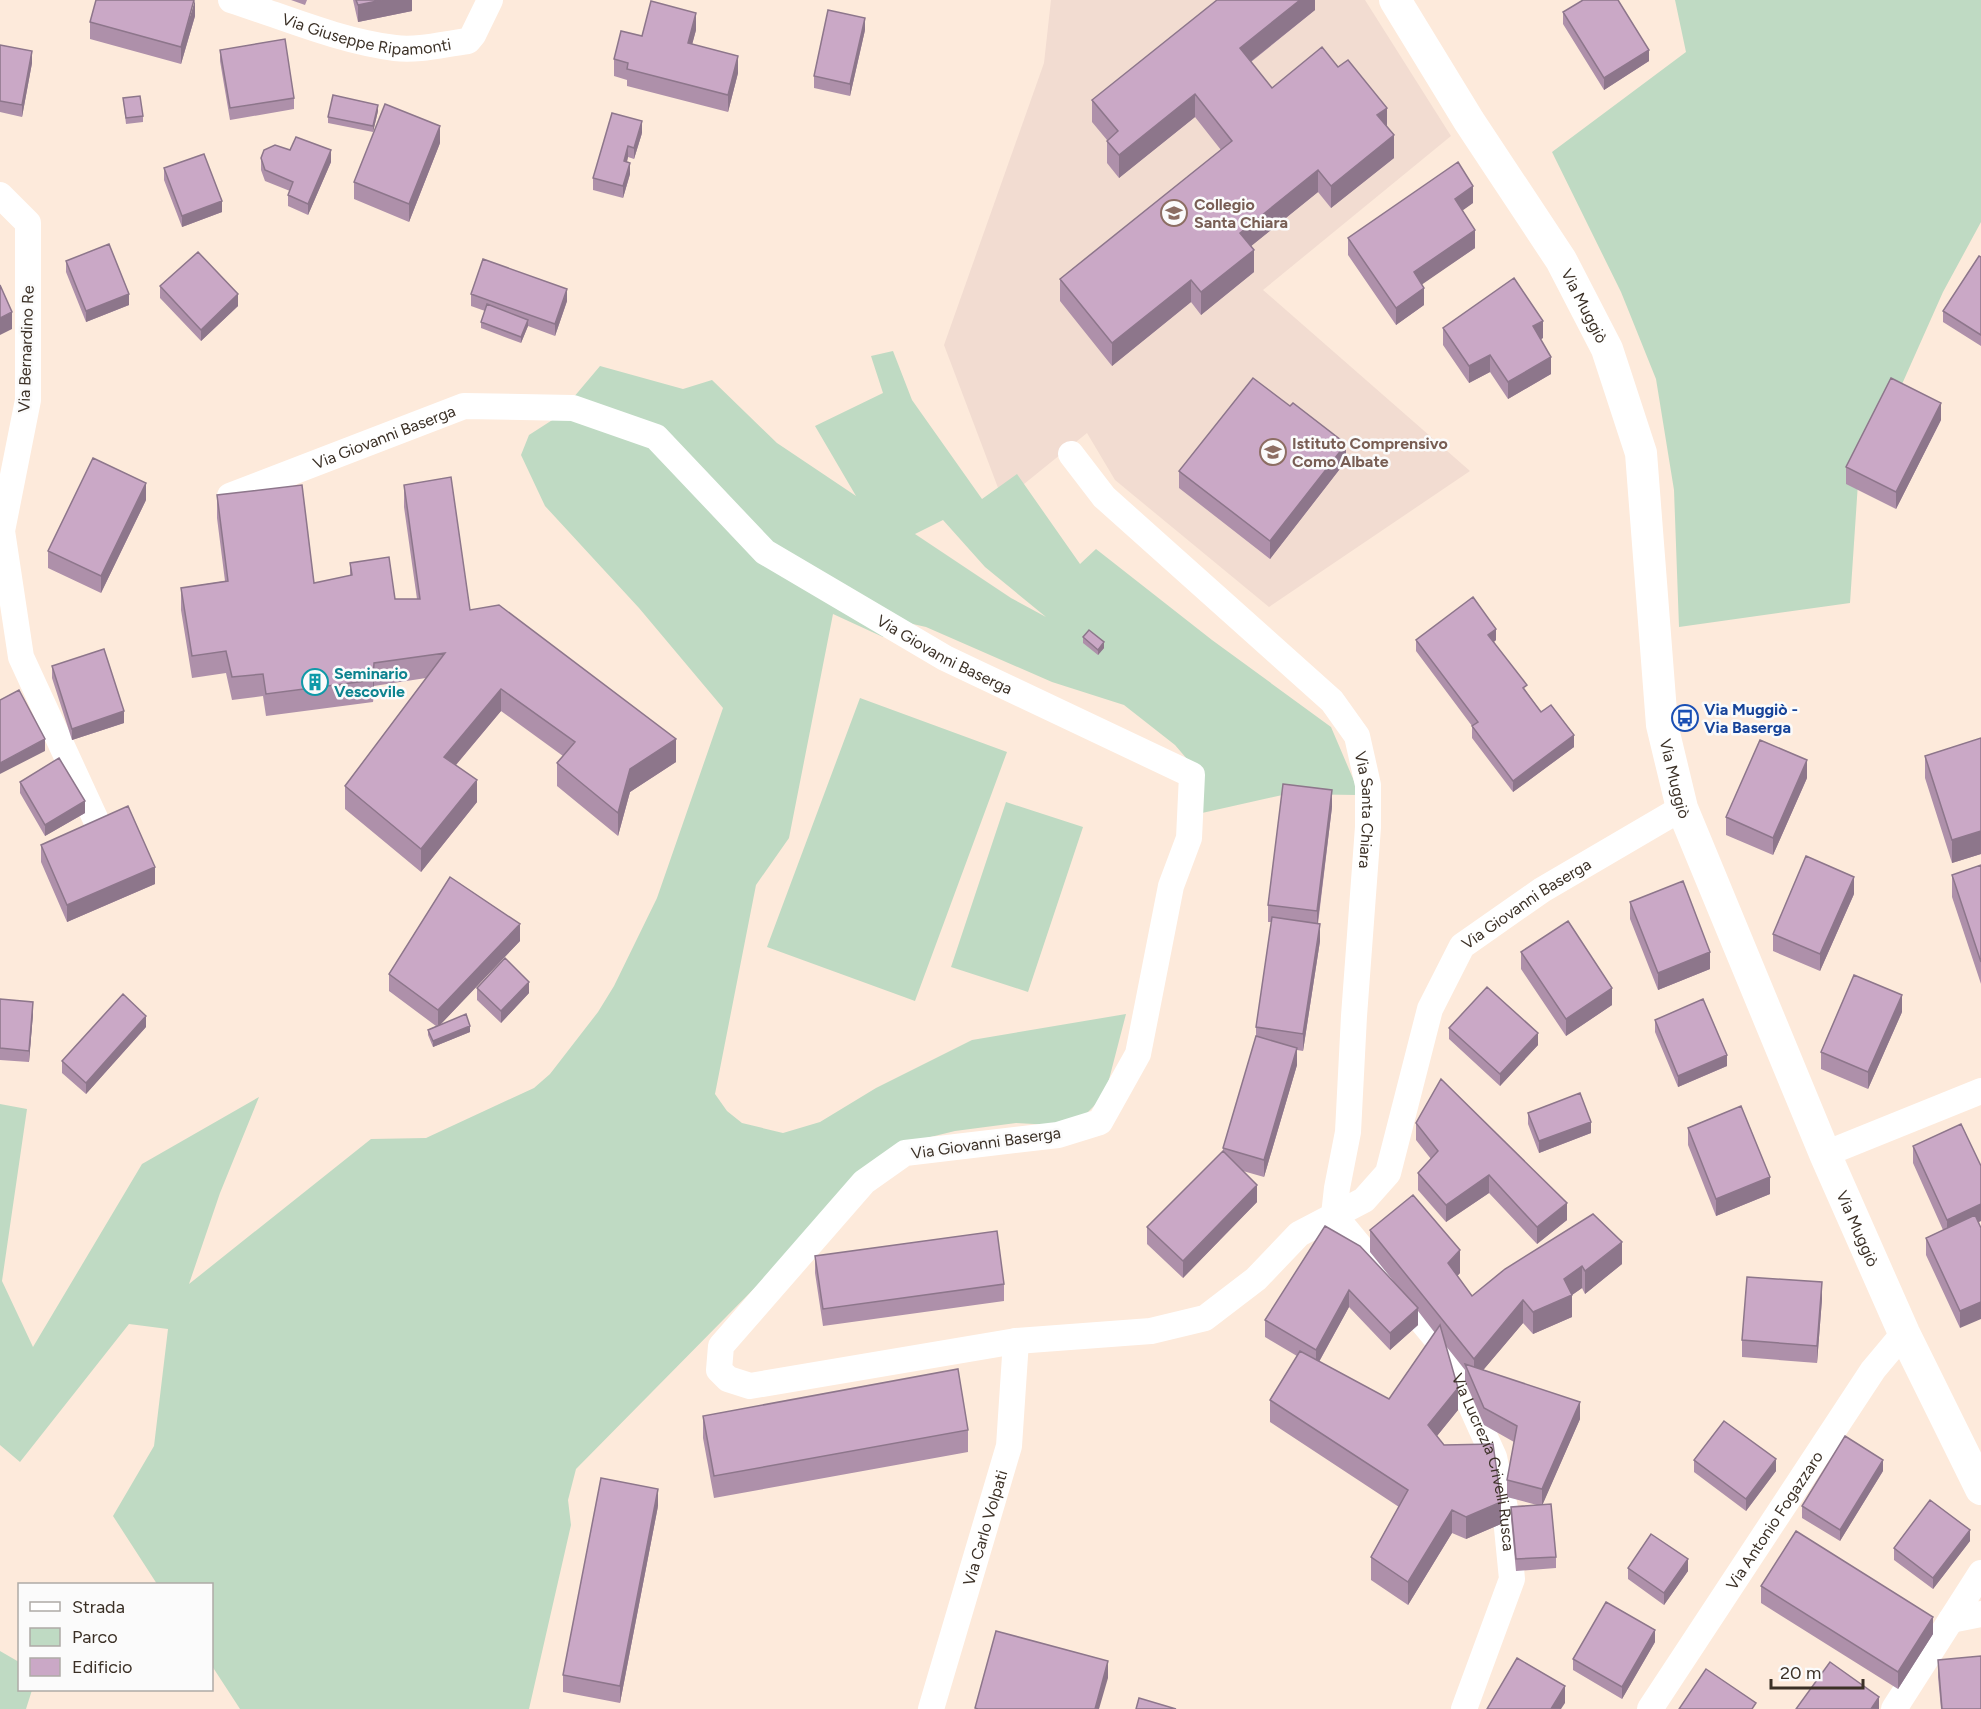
<svg xmlns="http://www.w3.org/2000/svg" width="1981" height="1709" viewBox="0 0 1981 1709" font-family="Figtree,sans-serif">
<rect width="100%" height="100%" fill="#fdeadb"/>
<path fill="#f2dcd1" d="M1051,0h314l86,136 -188,154 207,181 -201,136 -154,-127 -28,-47 -84,68 -59,-156 100,-282z"/>
<path fill="#bfdac3" fill-rule="evenodd" d="M1675,0h306v222l-38,70 -85,191 -8,120 -171,24 -5,-137 -18,-111 -35,-87 -69,-140 134,-100z
M893,351l19,49 70,99 35,-25 63,90 16,-15 116,91 119,87 26,61v7l-70,-1 -85,19 -15,-54 -12,-14 -51,-40 -72,-23 -126,-55 -22,-5 -21,15 -50,-23 -44,224 -33,47 -41,209 12,17 15,12 41,10 37,-11 56,-34 96,-48 154,-26 -21,81 -23,23 -30,7 -36,-2 -61,8 -45,11 -38,27 -296,300 -8,31 3,25 -42,184h-289l-28,-43v-82h-55l-44,-68 41,-70 14,-117 -39,-5 -109,138 -20,-17v-341l27,5 -25,172 31,66 109,-183 117,-67 -39,96 -31,91 182,-145 55,-1 108,-50 16,-14 48,-62 16,-26 43,-88 66,-190 -84,-100 -94,-102 -24,-51 8,-20 28,-18 43,-51 83,23 29,-9 65,63 79,53 -41,-70 68,-33 -12,-37zM943,520l42,47 61,50 -35,-19 -96,-64z
M860,698l147,54 -92,249 -148,-54z
M1006,802l77,25 -55,165 -77,-25z
M0,1651l19,11 1,28h12l-6,19h-26z"/>
<g fill="none" stroke-linecap="round" stroke-linejoin="round">
<g stroke="#fff" stroke-width="26">
<path id="s1" d="M231,0c53,17 108,41 164,48 23,3 49,-4 73,-7l5,-6 17,-35"/>
<path d="M0,195l28,28v177l-26,131 19,126 74,161"/>
<path id="s2" d="M1071,454l33,43 228,204 25,35 11,49v42l-14,189 -6,116 -11,56 -3,27 105,127 13,22 42,93 11,51 7,71 -48,130"/>
<path id="s3" d="M230,496l234,-90 109,2 83,29 109,115 180,106 247,117 -3,63 -18,48 -33,168 -38,68 -42,13 -153,18 -41,29 -143,164 -2,24 9,9 22,7 266,-45 135,-10 54,-13 51,-39 43,-45 65,-34 24,-27 42,-164 32,-63 80,-56 140,-82"/>
<path d="M1825,1154l156,-63"/>
<path d="M1951,1620l30,-6"/>
<path id="s4" d="M931,1709l78,-263 7,-105"/>
<path id="s5" d="M1650,1709l223,-339 31,-37"/>
<path d="M1894,1709l87,-136"/>
</g>
<path stroke="#fff" stroke-width="32" id="s6" d="M1395,0l74,121 92,139 46,89 34,104 21,272 20,83 143,346 79,179 77,156"/>
</g>
<path fill="#ae90aa" fill-rule="evenodd" d="M291,0h16l-2,5z
M353,0h59v11l-54,11z
M1315,0v10l-64,52 21,26 115,39 7,31 -63,50 -13,-16 -67,54 3,26 -53,43 -10,-13 -79,64 -52,-65v-22l161,-129 -26,-33 -76,61 -12,-15v-23l-15,-18v-22z
M1563,12l86,49 -45,29 -41,-66z
M195,16l-14,48 -91,-25v-17z
M696,30l-4,14 46,29 -10,39 -101,-26v-6l-13,-4v-17l28,-23z
M865,30l-15,66 -36,-8v-12z
M0,45l32,18 -10,54 -22,-5z
M220,50l74,48v11l-64,11 -10,-59z
M123,98l20,18v6l-17,2z
M378,111l-5,21 -45,-9v-6z
M642,133l-8,26 -6,-2 -1,5 3,12 -7,24 -30,-8v-12z
M440,143l-31,79 -55,-23v-17z
M290,150l41,12 -23,53 -20,-9v-11l2,-4 -25,-10 -4,-11v-12z
M164,168l58,44 -40,15 -18,-47z
M1473,203l-11,7 13,38 -54,36 3,21 -28,20 -48,-70v-17z
M1981,257v89l-38,-24v-11z
M66,261l63,44 -43,17 -20,-50z
M160,286l78,20 -37,35 -41,-43z
M471,294l96,7 -12,35 -27,-10 -7,17 -40,-15v-6l4,-11 -14,-5z
M1443,328l100,10 -3,1 11,35 -43,25 -18,-27 -21,11 -26,-38z
M1290,406l56,55 -76,98 -91,-71v-17z
M1941,420l-45,89 -50,-25v-17z
M404,485l66,125 206,152 -46,30 -12,44 -61,-50v-23l6,-7 -62,-45 -45,54 21,37 -56,70 -76,-63v-23l81,-108 -52,8 -1,16 -107,14 -3,-20 -31,4 -6,-27 -34,5 -11,-68v-22l44,-7 -8,-63v-23l97,88 36,-7v-13l45,36h22l-13,-92z
M146,500l-45,93 -53,-25v-17z
M1083,637l21,11 -6,7 -15,-12z
M1416,640h80l-2,2 33,50 14,20 33,35 -61,45 -41,-54v-12l-56,-75z
M52,666l72,57 -52,17 -20,-62z
M1981,738v116l-29,9 -27,-85v-22z
M1807,778l-34,77 -47,-20v-18z
M20,782l65,31 -40,23 -25,-43z
M1332,807l-14,117 2,17 -17,110 -6,-1v15l-33,112 -21,-6 14,31 -74,76 -36,-34v-17l76,-76v-3l33,-110v-11l16,-105h-4v-17z
M41,845l114,39 -88,38 -26,-60z
M1981,865v119l-29,-87v-22z
M1854,894l-34,77 -47,-20v-17z
M1630,902l80,67 -52,21 -28,-71z
M520,941l-80,84 30,7 -37,15 -5,-12v-5l8,-4 -47,-35v-17z
M1521,952l91,53 -46,31 -45,-67z
M477,988l52,5 -28,30 -24,-23z
M0,999l33,15 -4,48 -29,-2z
M1902,1012l-34,77 -47,-20v-17z
M1655,1020l72,46 -49,21 -23,-55z
M146,1027l-60,67 -24,-21v-12z
M1449,1028l89,17 -38,41 -51,-47z
M1528,1113l63,20 -52,20 -11,-29z
M1416,1123l151,97 -30,24 -48,-51 -43,29 -28,-32v-17l13,-14 -15,-19z
M1688,1128l82,66 -54,22 -28,-71z
M1913,1146l68,20v55l-3,1 -18,106 -34,-73v-17l17,-8 -30,-67z
M1325,1226l74,62 -29,-36v-22l90,43 -3,3 15,20 33,-27 117,-5 -37,30 -3,-6 -10,7v22l-39,17 -10,-11 -40,47 97,49 -38,86 14,52v11l-40,3 -5,-52v-12l26,-2 -30,-8v-17l7,-38 -30,-17 -19,-44v-11l-19,-24 12,64 -21,26 64,88 -35,15 -14,-6 -44,72 -37,-25v-23l28,-50 -129,-85v-22l27,-44 -32,-19v-17zM1349,1307l41,43 28,-25v-14l17,22 -46,66 -70,-37z
M815,1256l189,28v17l-181,25 -8,-53z
M1822,1299l-5,64 -75,-6v-17z
M703,1416l265,14v22l-254,46 -11,-60z
M1694,1460l82,11 -30,40 -52,-39z
M1883,1471l-43,70 -38,-23v-12z
M658,1506l-38,197 -57,-11v-17z
M1970,1541l-37,48 -39,-29v-12z
M1628,1568l60,3 -24,34 -36,-26z
M1761,1586l172,48 -35,55 -137,-86z
M1655,1642l-33,57 -49,-29v-11z
M1938,1660l43,49h-40l-3,-32z"/>
<path fill="#8d768b" d="M195,0v16l-14,48v-17z
M382,0h30v11l-54,11v-17z
M1300,0h15v10l-75,60v-22z
M696,13v17l-8,30v-17z
M865,18v12l-15,66v-12z
M1649,50v11l-45,29v-12z
M32,51v12l-10,54v-12z
M738,56v17l-10,39v-17z
M1195,94v23l-76,61v-23z
M378,105v6l-5,21v-6z
M1387,108v22l-10,-15z
M642,121v12l-8,26v-11z
M440,126v17l-31,79v-18z
M1394,135v23l-63,50v-22z
M628,146v11l-4,16v-12z
M331,150v12l-23,53v-11z
M630,163v11l-7,24v-12z
M1318,170v22l-78,63v-22z
M1473,186v17l-18,13v-17z
M222,201v11l-40,15v-11z
M1475,230v18l-61,42v-18z
M1254,250v22l-53,43v-23z
M1191,280v22l-79,64v-23z
M1424,288v17l-28,20v-17z
M567,289v12l-12,35v-12z
M129,294v11l-43,17v-11z
M238,294v12l-37,35v-11z
M12,312v17l-12,6v-17z
M528,320v6l-7,17v-6z
M1543,321v17l-10,6v-18z
M1490,355v17l-21,11v-17z
M1551,357v17l-43,25v-17z
M1941,403v17l-45,89v-17z
M1346,444v17l-76,98v-18z
M146,483v17l-45,93v-17z
M1496,629v11l-8,6v-11z
M1104,642v6l-6,7v-5z
M374,663v23l-1,16v-22z
M501,689v22l-57,68v-22z
M124,711v12l-52,17v-11z
M1574,735v12l-61,45v-11z
M45,739v12l-45,23v-11z
M676,739v23l-46,30 -12,44v-23l12,-44z
M1807,760v18l-34,77v-17z
M477,780v22l-56,70v-23z
M1332,790v17l-15,121v-17z
M85,801v12l-40,23v-11z
M1981,831v23l-29,9v-23z
M155,867v17l-88,38v-17z
M1854,877v17l-34,77v-17z
M520,924v17l-82,86v-17z
M1320,924v17l-17,110v-17z
M1710,952v17l-52,21v-17z
M529,982v11l-28,30v-12z
M1612,988v17l-46,31v-17z
M1902,995v17l-34,77v-17z
M33,1002v12l-4,48v-11z
M146,1016v11l-60,67v-11z
M470,1026v6l-37,15v-6z
M1538,1033v12l-38,41v-12z
M1297,1048v17l-33,112v-17z
M1727,1055v11l-49,21v-11z
M1591,1122v11l-52,20v-12z
M1489,1175v18l-43,29v-17z
M1770,1177v17l-54,22v-17z
M1257,1185v17l-74,76v-17z
M1567,1203v17l-30,24v-17z
M1981,1204v17l-34,16v-17z
M1622,1242v22l-37,30v-23z
M1460,1250v23l-12,13v-23z
M1582,1266v22l-10,7v22l-39,17v-22l31,-33z
M1822,1282v17l-5,64v-17z
M1349,1290v17l-33,60v-17z
M1523,1300v23l-49,58v-22z
M1981,1302v17l-21,9v-17z
M1418,1308v17l-28,25v-17z
M1458,1388v22l-30,37v-22z
M1580,1402v17l-38,87v-17z
M1776,1459v12l-30,40v-12z
M1883,1460v11l-43,70v-11z
M658,1489v17l-38,197v-17z
M1501,1502v22l-35,15v-22z
M1452,1510v23l-44,72v-23z
M1970,1530v11l-37,48v-11z
M1688,1559v12l-24,34v-12z
M1933,1617v17l-35,55v-17z
M1655,1630v12l-33,57v-12z
M1108,1661v17l-9,31h-4z
M1565,1686v17l-4,6h-10z
M1879,1697v12h-8z"/>
<path fill="#caa8c6" stroke="#8d768b" stroke-width="1.5" d="M96,0h98l-13,47 -91,-25z
M356,0h26l-24,5z
M1217,0h83l-60,48 32,40 50,-41 16,20 10,-7 39,48 -10,7 17,20 -63,51 -13,-16 -78,63 14,17 -53,42 -10,-12 -79,63 -52,-64 172,-138 -37,-47 -76,61 -12,-14 11,-10 -26,-31z
M1583,0h35l31,50 -45,28 -41,-66z
M651,1l45,12 -8,30 50,13 -10,39 -101,-26 1,-6 -14,-4 7,-28 21,5z
M828,10l37,8 -15,66 -36,-8z
M285,39l9,59 -64,10 -10,-58z
M0,45l32,6 -10,54 -22,-4z
M333,95l45,10 -5,21 -45,-9z
M140,96l3,20 -17,2 -3,-20z
M385,104l55,22 -31,78 -55,-22z
M612,113l30,8 -8,27 -6,-2 -4,15 6,2 -7,23 -30,-8z
M296,137l35,13 -23,54 -20,-9 5,-13 -28,-12 -4,-12 3,-8 11,-5 15,5z
M204,154l18,47 -40,15 -18,-48z
M1458,162l15,24 -18,13 20,31 -61,42 10,16 -28,20 -48,-70z
M109,244l20,50 -43,17 -20,-50z
M198,252l40,42 -37,36 -41,-44z
M1979,256l2,1v78l-38,-24z
M483,259l84,30 -12,35 -84,-30z
M1514,278l29,43 -10,5 18,31 -43,25 -18,-27 -21,11 -26,-38z
M0,285l12,27 -12,6z
M487,304l41,16 -7,17 -40,-15z
M1253,378l37,28 3,-3 53,41 -76,97 -91,-70z
M1891,378l50,25 -45,89 -50,-25z
M93,458l53,25 -45,93 -53,-25z
M451,477l19,133 29,-5 177,134 -46,30 -12,44 -61,-50 18,-21 -74,-53 -57,68 33,23 -56,69 -76,-63 100,-133 -71,10 -1,17 -107,14 -3,-20 -31,3 -6,-26 -34,5 -11,-68 47,-7 -11,-86 85,-10 12,98 38,-8 -2,-12 39,-6 6,42h25l-16,-114z
M1473,597l23,32 -8,6 39,50 -4,3 18,24 10,-7 23,30 -61,46 -41,-55 6,-4 -62,-82z
M1089,630l15,12 -6,8 -15,-13z
M104,649l20,62 -52,18 -20,-63z
M19,690l26,49 -45,24v-63z
M1981,738v93l-29,9 -27,-84z
M1760,740l47,20 -34,78 -47,-21z
M59,758l26,43 -40,24 -25,-43z
M1283,784l49,6 -15,121 -49,-6z
M128,806l27,61 -88,38 -26,-60z
M1806,856l48,21 -34,77 -47,-20z
M1981,865v97l-29,-87z
M450,877l70,47 -82,86 -49,-36z
M1683,881l27,71 -52,21 -28,-71z
M1272,917l48,7 -17,110 -47,-7z
M1568,921l44,67 -46,31 -45,-67z
M505,958l24,24 -28,29 -24,-23z
M1854,975l48,20 -34,77 -47,-20z
M1487,987l51,46 -38,41 -51,-46z
M123,994l23,22 -60,67 -24,-22z
M0,999l33,3 -4,49 -29,-3z
M1703,999l24,56 -49,21 -23,-56z
M466,1014l4,12 -37,15 -5,-11z
M1256,1036l41,12 -33,112 -41,-12z
M1441,1079l126,124 -30,24 -48,-52 -43,30 -28,-32 20,-22 -22,-28z
M1580,1093l11,29 -52,19 -11,-28z
M1741,1106l29,71 -54,22 -28,-71z
M1961,1124l20,42v38l-34,16 -34,-74z
M1223,1151l34,34 -74,76 -36,-34z
M1413,1195l47,55 -12,13 24,33 33,-27 88,-55 29,28 -37,29 -3,-5 -18,13 8,16 -39,17 -10,-12 -49,59 -104,-129z
M1975,1215l6,13v74l-21,9 -34,-73z
M1325,1226l35,20 58,62 -28,25 -41,-43 -33,60 -51,-30z
M997,1231l7,53 -181,25 -8,-53z
M1747,1277l75,5 -5,64 -75,-6z
M1440,1325l18,63 -30,37 16,20 49,-1 8,58 -35,15 -14,-7 -44,72 -37,-25 37,-67 -138,-90 30,-49 89,48z
M1465,1364l115,38 -38,87 -35,-9 10,-54 -33,-18z
M958,1369l10,61 -254,46 -11,-60z
M1724,1421l52,38 -30,40 -52,-39z
M1845,1436l38,24 -43,70 -38,-24z
M601,1478l57,11 -38,197 -57,-11z
M1930,1500l40,30 -37,48 -39,-30z
M1551,1504l5,53 -40,2 -5,-52z
M1796,1531l137,86 -35,55 -137,-86z
M1651,1534l37,25 -24,34 -36,-25z
M1606,1602l49,28 -33,57 -49,-28z
M996,1631l112,30 -13,48h-117l-3,-1z
M1981,1656v53h-39l-4,-49z
M1517,1658l48,28 -14,23h-64z
M1830,1662l49,35 -8,12h-75z
M1706,1669l50,34 -4,6h-73z
M1139,1698l37,11h-40z"/>
<defs>
<symbol id="school-ring" viewBox="-11 -11 22 22"><circle r="9.5" fill="#fbfbfb" stroke="#8d6e63" stroke-width="1.5"/><path d="M0-5L7-2L0 1L-7-2ZM-4 1L0 2.5L4 1V4Q0 6-4 4Z" fill="#8d6e63"/></symbol>
<symbol id="building-ring" viewBox="-11 -11 22 22"><circle r="9.5" fill="#fbfbfb" stroke="#0f9aa8" stroke-width="1.5"/><path d="M-4-6H4V6H1V3H-1V6H-4ZM-2.5-4.3h1.7v1.8h-1.7ZM.8-4.3h1.7v1.8H.8ZM-2.5-1h1.7V.8h-1.7ZM.8-1h1.7V.8H.8Z" fill="#0f9aa8"/></symbol>
<symbol id="bus-ring" viewBox="-11 -11 22 22"><circle r="9.5" fill="#fbfbfb" stroke="#1a4fb4" stroke-width="1.5"/><path d="M-5-6H5V4H4V6H2V4H-2V6H-4V4H-5ZM-3.5-4V0h7V-4ZM-3.5 1.2v1.5H-2V1.2ZM2 1.2v1.5H3.5V1.2Z" fill="#1a4fb4"/></symbol>
</defs>
<g fill-rule="evenodd">
<use href="#school-ring" x="1159" y="198" width="30" height="30"/>
<use href="#school-ring" x="1258" y="437" width="30" height="30"/>
<use href="#building-ring" x="300" y="667" width="30" height="30"/>
<use href="#bus-ring" x="1670" y="703" width="30" height="30"/>
</g>
<g text-anchor="middle" dominant-baseline="central" stroke-width="5" stroke-linejoin="round" paint-order="stroke">
<g font-size="16" fill="#3b3026" stroke="#fbfbfb">
<text stroke="none"><textPath href="#s1" startOffset="141">Via Giuseppe Ripamonti</textPath></text>
<text stroke="none"><textPath href="#s6" startOffset="360">Via Muggiò</textPath></text>
<text transform="translate(26 349) rotate(-88)">Via Bernardino Re</text>
<text stroke="none"><textPath href="#s3" startOffset="165">Via Giovanni Baserga</textPath></text>
<text stroke="none"><textPath href="#s3" startOffset="813">Via Giovanni Baserga</textPath></text>
<text stroke="none"><textPath href="#s6" startOffset="846">Via Muggiò</textPath></text>
<text stroke="none"><textPath href="#s2" startOffset="478">Via Santa Chiara</textPath></text>
<text stroke="none"><textPath href="#s3" startOffset="2991">Via Giovanni Baserga</textPath></text>
<text transform="translate(986 1143) rotate(-8)">Via Giovanni Baserga</text>
<text stroke="none"><textPath href="#s6" startOffset="1332">Via Muggiò</textPath></text>
<text stroke="none"><textPath href="#s2" startOffset="1180">Via Lucrezia Crivelli Rusca</textPath></text>
<text stroke="none"><textPath href="#s5" startOffset="226">Via Antonio Fogazzaro</textPath></text>
<text stroke="none"><textPath href="#s4" startOffset="189">Via Carlo Volpati</textPath></text>
</g>
<g font-size="16" font-weight="bold" fill="#785e54" stroke="#fbfbfb" text-anchor="start">
<text x="1194" y="204">Collegio<tspan x="1194" dy="18">Santa Chiara</tspan></text>
<text x="1292" y="443">Istituto Comprensivo<tspan x="1292" dy="18">Como Albate</tspan></text>
</g>
<g font-size="16" font-weight="bold" fill="#0d838f" stroke="#fbfbfb" text-anchor="start">
<text x="334" y="673">Seminario<tspan x="334" dy="18">Vescovile</tspan></text>
</g>
<g font-size="16" font-weight="bold" fill="#164399" stroke="#fbfbfb" text-anchor="start">
<text x="1704" y="709">Via Muggiò -<tspan x="1704" dy="18">Via Baserga</tspan></text>
</g>
</g>
<rect x="18" y="1583" width="195" height="108" fill="#fbfbfb" stroke="#aeaaa6" stroke-width="1.5"/>
<rect x="30" y="1602" width="30" height="9" fill="#ffffff" stroke="#aeaaa6" stroke-width="1.5"/>
<text x="72" y="1613" font-size="18" fill="#3b3026">Strada</text>
<rect x="30" y="1628" width="30" height="18" fill="#bfdac3" stroke="#aeaaa6" stroke-width="1.5"/>
<text x="72" y="1643" font-size="18" fill="#3b3026">Parco</text>
<rect x="30" y="1658" width="30" height="18" fill="#caa8c6" stroke="#aeaaa6" stroke-width="1.5"/>
<text x="72" y="1673" font-size="18" fill="#3b3026">Edificio</text>
<path d="M1771 1679v9h92v-9" fill="none" stroke="#3b3026" stroke-width="3"/>
<text x="1780" y="1679" font-size="18" fill="#3b3026" stroke="#fbfbfb" stroke-width="4.5" paint-order="stroke">20 m</text>
</svg>
